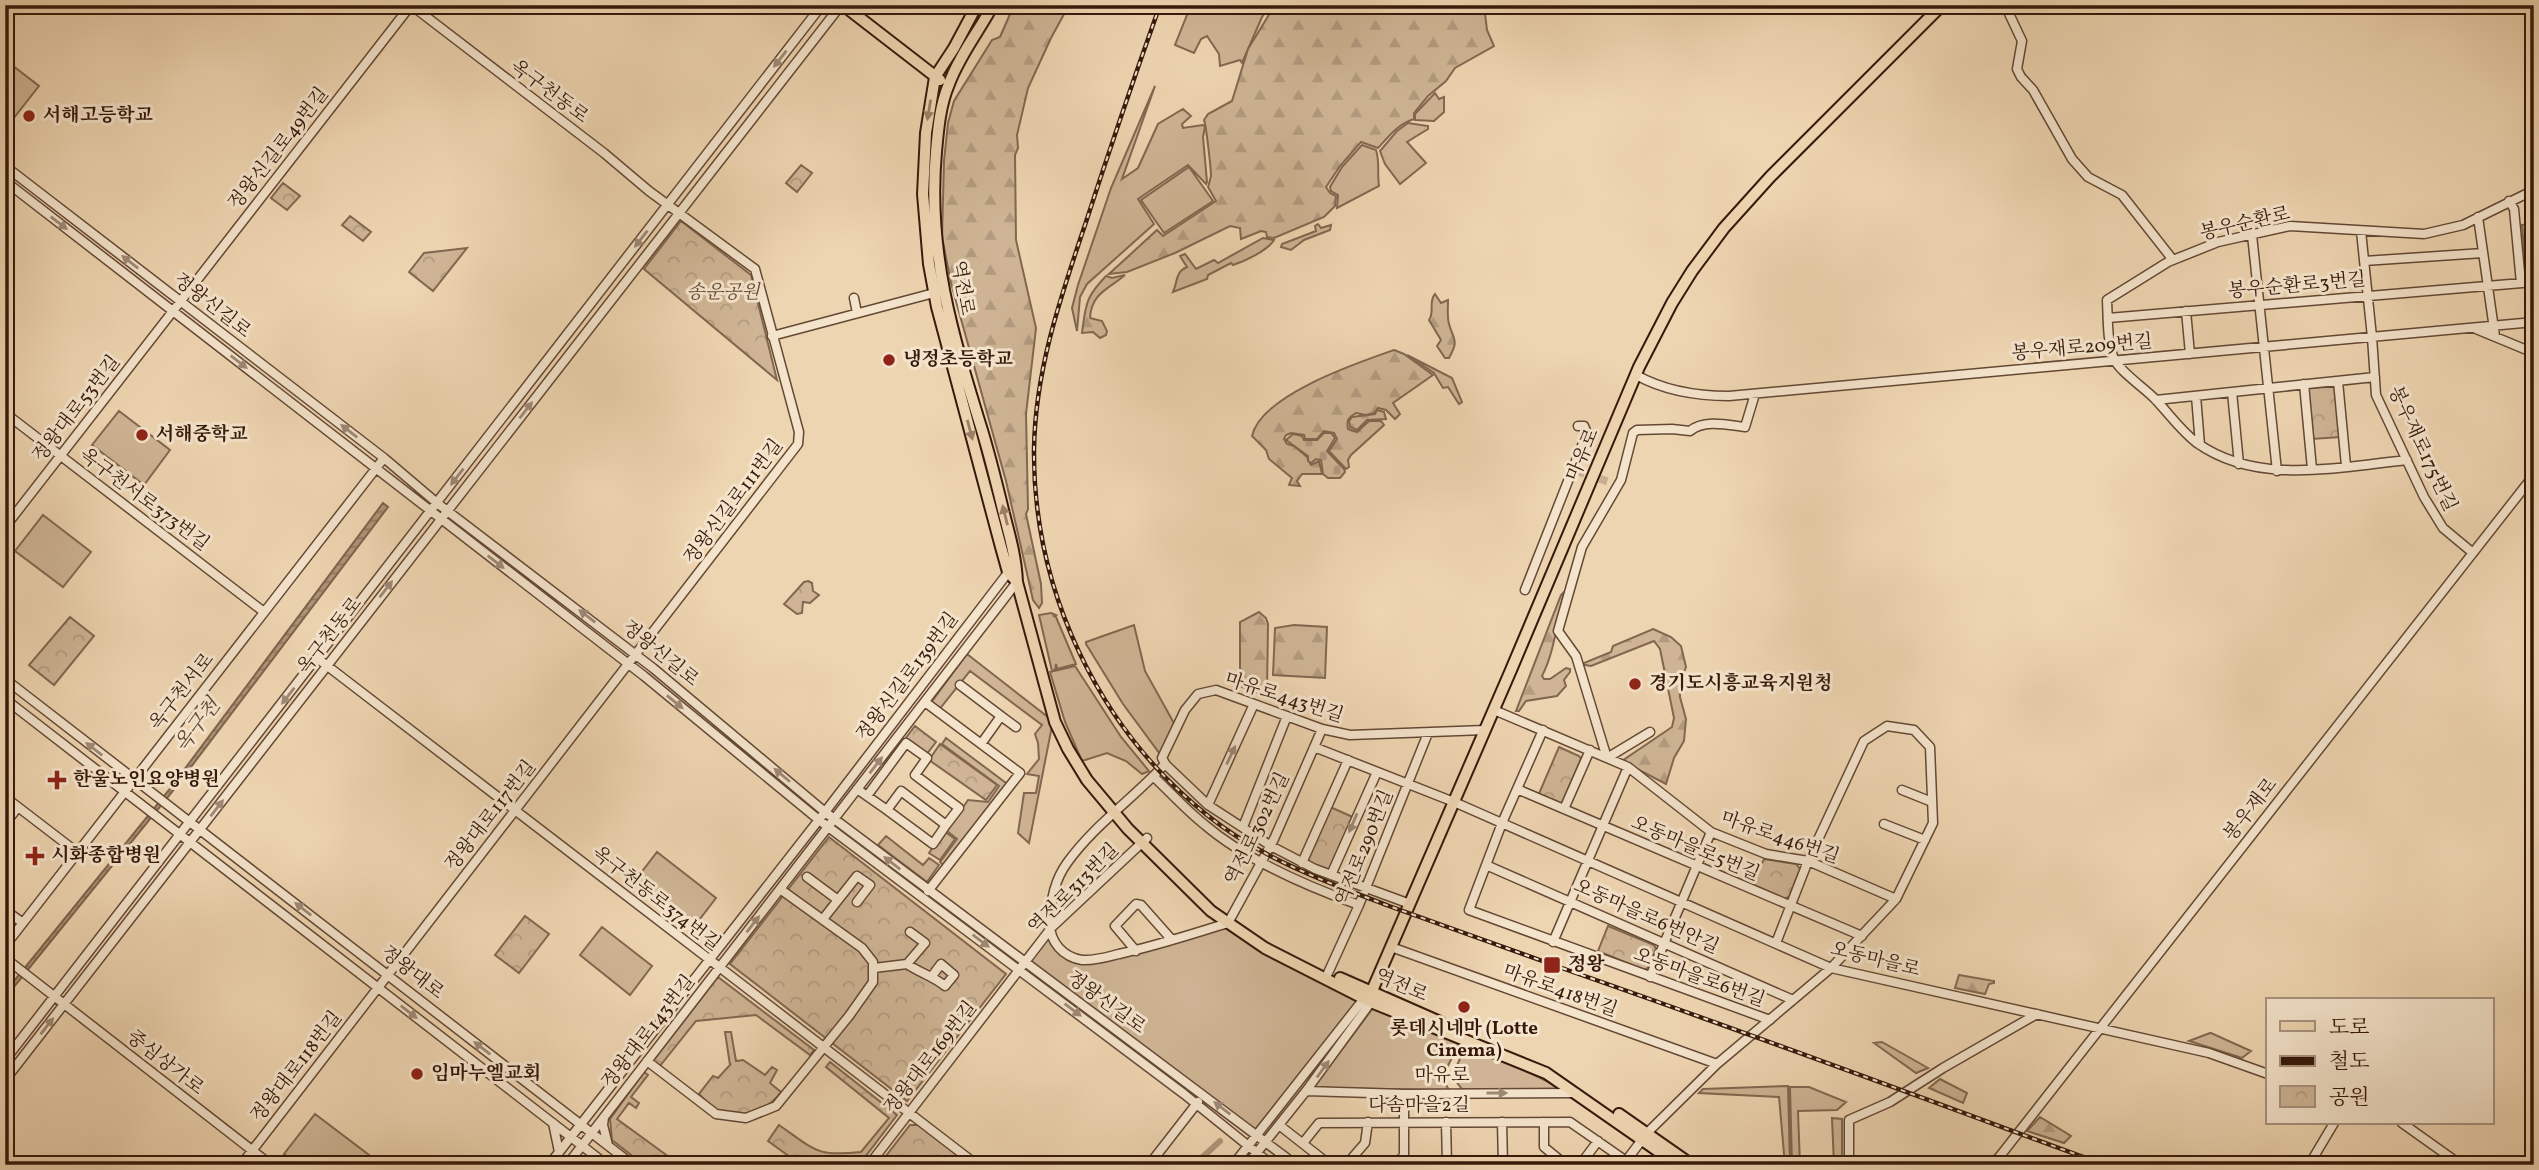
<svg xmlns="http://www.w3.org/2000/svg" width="2539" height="1170" viewBox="0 0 2539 1170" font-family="Vollkorn,'Noto Serif KR',serif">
<defs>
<pattern id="forest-firs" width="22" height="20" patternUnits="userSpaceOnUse" patternTransform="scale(1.75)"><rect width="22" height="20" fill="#cfb595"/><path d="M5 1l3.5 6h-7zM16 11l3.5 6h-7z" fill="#b29b7f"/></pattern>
<pattern id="cemetery-stones" width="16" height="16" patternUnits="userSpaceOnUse" patternTransform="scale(1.75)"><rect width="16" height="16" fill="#cfb595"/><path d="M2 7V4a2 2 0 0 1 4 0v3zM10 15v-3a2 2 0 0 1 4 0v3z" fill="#b29b7f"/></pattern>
<pattern id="park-crowns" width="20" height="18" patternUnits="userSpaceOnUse" patternTransform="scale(1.75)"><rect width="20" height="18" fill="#cfb595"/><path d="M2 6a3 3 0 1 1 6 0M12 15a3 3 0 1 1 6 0" fill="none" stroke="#b29b7f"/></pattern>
<pattern id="water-rules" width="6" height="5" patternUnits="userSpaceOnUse" patternTransform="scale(1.75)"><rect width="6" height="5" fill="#af9579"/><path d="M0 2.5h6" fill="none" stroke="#8f7961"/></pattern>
</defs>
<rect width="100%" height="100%" fill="#eed5b1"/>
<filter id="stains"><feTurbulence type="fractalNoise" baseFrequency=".00286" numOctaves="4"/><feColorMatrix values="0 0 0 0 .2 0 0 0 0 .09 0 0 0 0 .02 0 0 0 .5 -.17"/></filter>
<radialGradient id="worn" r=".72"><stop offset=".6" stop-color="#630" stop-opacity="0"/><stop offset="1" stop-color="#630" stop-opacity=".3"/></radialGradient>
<path fill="#cfb595" stroke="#826750" stroke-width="2" d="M1191,5h80l-9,12 -20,46 -2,-3 -20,6 -1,-12 -12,-18 -6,3 -7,14 -19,-8z
M8,62l31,24 -34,43v-64z
M1155,86l-33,93 16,-11 20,-44 25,-15 8,7 -9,8 1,4 20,-3 2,2 -2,10 4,45 -1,2 -18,-19 -50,34 16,25 -67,60 -7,13 -3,34 -5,-23 6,-23 33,-97z
M1435,93l4,6 5,-2v15l-10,9 -19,-1v-6z
M1408,123l20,3v3l-21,13 19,21 -26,21 -15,-20 -5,-13 17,-20z
M1362,145l14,5c4,12 1,23 3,36l-42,22 1,-13 -7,-4 -1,-4 12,-20z
M1189,167l24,34 -49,32 -23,-33z
M1318,224l3,4 10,-3 -1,5 -26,10 -13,10 -10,-3 1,-3 34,-13 -1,-5z
M1263,238l11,2c-7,11 -29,21 -41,25l-2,-2 -23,12 -1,4 -34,13c5,-11 2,-20 14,-25l-7,-11 5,-2 11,15 18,-9 4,3z
M1407,355l45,23 10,24 -3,2 -11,-17 -5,1 -9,-15z
M119,411l51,39 -26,35 -52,-40z
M43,515l48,37 -28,35 -48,-36z
M1051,613l5,2 -2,1 2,1 20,47 -19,5 -1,-5 -1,6 -3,1 -13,-56z
M1134,625l11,46 30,54 -15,29 -37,-50 -37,-60v-2z
M967,654l86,67 -24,122 -11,-10 6,-40h12l3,-17 -12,-2 12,-15 -1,-16 -3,-9 7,-9 -72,-54 -32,40 -8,-7z
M1075,666l46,71 28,34 -7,3 -16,-13 -19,-8 -25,8 -17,-39 -15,-50z
M946,738l64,48 -64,82 -6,-6 17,-23 -10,-8 21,-31 20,2 11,-16 -57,-42z
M886,836l37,29 6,-7 10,7 -12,17 -49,-37z
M657,852l59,46 -23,30 -59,-46z
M602,927l50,39 -22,29 -50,-40z
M1227,927l133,72 -105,131 -225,-169 19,-25 27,25z
M1373,1008l87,33 -18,37 7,12 -136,-2z
M2210,1033h1l40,18 -9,7 -53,-17z
M1882,1042l46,26 -12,5 -42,-30z
M1464,1050l47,14 54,26 -103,-1 -10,-13z
M1788,1086l2,79h-5l-6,-68 -80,-4 4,-4z
M1790,1087h19l37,15 -9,8 -39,1 2,54h-8z
M315,1114l54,41 -8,10h-62l-15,-11z
M1832,1118l10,1v46h-8z"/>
<path fill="url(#forest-firs)" stroke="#826750" stroke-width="2" d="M1014,5h55l-18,33 -23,50 -11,47 1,13 -3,7 1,85 20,88 -10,86 2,95 -2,5 15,70 1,19 -3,5 -6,-8 -27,-119 -55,-198 -9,-46 2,-76 4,-38 6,-22 38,-61 8,-3z
M1275,5h209l3,25 7,16 -39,22 -9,13 -18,15 -14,17v6c-16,5 -25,17 -36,29l-17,-6 -21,24 -14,21 4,6 6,3 -1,10 -11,11 -50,21 -7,-1 -1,-5 -5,-1 -20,8 -1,-11 -10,-2 -55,27 -48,19 -18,2 48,-44 6,6 53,-35 -8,-14c1,-3 2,-7 3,-11 0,-7 -5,-52 -7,-56l4,-6 24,-13 16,-52z
M1125,275c-16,14 -34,18 -35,43l12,3 5,10 -1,4 -6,3 -7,-6 -11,1c4,-29 3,-35 24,-57l6,2z
M1435,294l6,9 7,-3c0,8 -1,17 1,24 5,17 10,16 0,34h-4l-8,-12 4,-6 -12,-20c6,-8 -1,-18 6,-26z
M1394,350l10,4 29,21 -40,28 7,11 -5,5 -9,-9 -8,-2 -4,5 -8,2 -10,-2c-7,4 -10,7 -8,16l9,3 12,-11h12l3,4 -33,30 -3,5 1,7 -3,2 -17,-18 8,-12 -3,-6 -10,-2 -7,8h-12l-1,-4 -13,-2 -5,2 -2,4 3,5 7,2 13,11 4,8 8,-4 3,13h-20l-5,7 3,5 -11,-1 3,-7 -23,-19 -3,-9 -14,-14c9,-41 105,-73 142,-86z
M1564,592c-7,28 -9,59 -22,84l2,3h6l16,-11 4,1v3l-6,8 2,6 -9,10 -31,5 -7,10h-3l45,-116z
M1259,612l7,6 2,6 -1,67 -4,4 -23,-9v-64z
M1294,625l33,2 -2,51 -52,-3 2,-47z
M1653,629l18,8 10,9 5,21 -6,16v14l6,22 -2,22 -10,17 -8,26 -44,-23 50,-34 2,-9 -14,-69 -6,-8 -63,25 -6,-1 -1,-2 27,-11 2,-6z
M1959,975l35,6v2l-5,1 -4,10 -30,-6z
M1940,1079l27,14 -4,10 -34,-15z
M2040,1117l31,19 -7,7 -37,-12z"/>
<path fill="url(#cemetery-stones)" stroke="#826750" stroke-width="2" d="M1377,410l7,2 2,7 -19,1 -10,10 -7,-3 -1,-6 3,-4 23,-3z
M1324,433h7l4,5 -8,13 17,18 1,3 -5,6h-12l-5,-4 -2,-14 -5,-1 -5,4 -3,-2v-5l-22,-16 7,-6 9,2 2,4h13z"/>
<path fill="url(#park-crowns)" stroke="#826750" stroke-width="2" d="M801,165l11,8 -15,19 -11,-9z
M283,183l17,13 -13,14 -16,-12z
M350,216l21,16 -8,9 -21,-16z
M681,221l70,54 26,105 -133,-111z
M2534,224v52h-4l-4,-3 -4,-48z
M467,248l-34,43 -24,-19 15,-19z
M2333,384l3,3 4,50 -28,2 -5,-50 2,-3z
M808,581l4,2 1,8 6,4 -9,8 -7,-1 -1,11 -5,1 -13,-10 20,-22z
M70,617l24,19 -40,49 -25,-20z
M915,726l21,16 -10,13 -21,-16z
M940,744l57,41 -11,15 -57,-40z
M1559,747l20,9 2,3 -19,44 -4,1 -20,-8z
M1328,806l27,12 -26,54 -23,-10z
M944,831l11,8 -15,21 -11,-7z
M829,837l177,137 -99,127 -177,-137z
M1764,859l32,5 4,5 -11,28 -6,2 -31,-14z
M525,916l24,18 -30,39 -24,-18z
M1608,926l46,19 2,4 -8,19 -4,2 -46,-19z
M718,977l96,73 -4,5 -54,-40 -60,6 -36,45 -7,-5z
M725,1032h6l5,29 7,-1 22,15 7,-8 5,3 -7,13 11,9c-13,18 -37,27 -60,20 -8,-3 -16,-12 -22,-18l14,-18 5,2 12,-13z
M830,1062l67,53 -38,50h-58l-33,-24 11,-16c36,25 37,32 82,27l28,-34 -63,-51z
M644,1072l4,3 -17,22 8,6 -3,5 -7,-5 -12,16 63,46h-36l-32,-25 -2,-21z
M910,1125h9l51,40h-91z"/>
<path fill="url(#water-rules)" stroke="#7f634d" stroke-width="2" d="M383,503l5,4 -216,285 -167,206v-6l164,-202z"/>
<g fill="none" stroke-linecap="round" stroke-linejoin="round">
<path stroke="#af9579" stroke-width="6" d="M1194,1165l26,-24"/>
<path stroke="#c9af90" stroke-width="8" stroke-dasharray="8 4" stroke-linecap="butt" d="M1577,471l32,11"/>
<defs>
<path id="minor" d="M2005,5l17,36 -5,28 4,8 12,13 39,69 16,18 34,18 51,65
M5,166l379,292 53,45 216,165 172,144 471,353
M5,181l639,495 175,144 365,274 88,71
M2509,201l5,8 7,74
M2478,217l17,119
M2361,231l11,106 4,58 48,102 19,31 30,25
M2252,235l25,236
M2364,261l119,-8
M854,298l3,15
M2186,311l4,43
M2108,318l426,-36
M2476,329l58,24
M772,336l162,-43
M1636,375c29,16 61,21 93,21l805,-74
M2338,381l8,85
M2304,384l8,85
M2232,392l7,72
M2196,396l4,49
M2156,400l219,-23
M5,413l259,199
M2407,460c-69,7 -149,26 -210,-17 -16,-12 -27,-28 -41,-43 -10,-11 -36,-28 -42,-41 -7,-18 -6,-40 -7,-59l61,-38 50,-20 72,-16 134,8 39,-9 71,-35
M5,527l406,-522 193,148 45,38 106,78 44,163 -1,12 -557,721
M1525,590l62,-157 -3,-7h-6
M317,658l660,507
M5,679l628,486
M960,685l41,31 -20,28
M5,699l602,466
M925,702l95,71 -92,118
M1494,710l134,57 83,65 55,22 42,7 88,38
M1001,716l15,11
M1543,730l-41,93 -33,87 301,110
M1650,732l-43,26 -31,-102 -18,-25 24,-84 39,-67 12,-47 4,-3 35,-1 18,2c14,-12 38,-6 55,-4l10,-33
M1314,747l140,55 377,166 378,85 59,21
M1165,764c-31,34 -71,61 -98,99 -13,18 -17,39 -17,61 0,18 13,33 32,36 13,1 25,-3 37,-6 37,-8 73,-20 109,-31l46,-84 48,-110
M1154,777c17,16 33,34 51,48 41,35 104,62 154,80
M857,789l30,21 14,-19 45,34 -13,19 -46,-34
M1517,789l345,147
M1902,790l30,12
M867,796l39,-53 21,15 -12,17 44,33 -13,17
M5,797l73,56
M1208,805l46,-101
M1564,809l26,-59
M5,824l13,-17
M1884,824l41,16
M1243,827l44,-111
M1302,863l46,-103
M1486,865l307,135
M1331,875l46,-103
M807,877l31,23
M1410,904l-95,-35 -44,-23 -63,-41 -42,-40 -4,-7 23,-48 13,-16 18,-4 106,39 28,6 135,-5
M5,910l18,13
M823,919l34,-43 13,9 -13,17
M1553,942l75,-175
M5,946l379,-488
M1391,947l326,117
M1136,951l-21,-25 21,-22 5,1 31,35
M5,958l266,207
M907,964c13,9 26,12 38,22l9,-11 -13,-11 -9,12
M874,968l33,-4 18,-21 -15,-11
M1328,973l31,-68 69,-172
M1650,977l61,-145
M5,1060l817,-1055
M647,1061l69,53 30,4 30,-12 73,-90 24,-34v-20l-11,-14 -82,-59
M5,1080l836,-1075
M1306,1091l98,3 172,-1
M604,1117l-1,8 5,20
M1446,1122l1,43
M1502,1122l1,43
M1544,1122v25l22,18
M553,1123l6,29
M2402,1123l59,42
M1279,1125l51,40
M1303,1143l16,-20 251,-1 62,43
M1997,1159l13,6
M549,1165l276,-353 185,-242
M567,1165l450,-583
M869,1165l183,-238 95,-89
M1149,1165l49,-63
M1233,1165l133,-169
M1247,1165l59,-74 65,-89v-3
M1346,1165l19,-22 3,-21
M1396,1165l8,-10v-61
M1580,1165l18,-24
M1623,1165l24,-32 70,-69 114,-96 65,-69 37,-76 -3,-76 -16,-17 -27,-4 -23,15 -56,120 -32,82
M1849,1165v-45l41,-18 53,-34 94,-54
M1993,1165l541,-690
M2309,1165l25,-42"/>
<path id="major" d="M843,5l97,75
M977,5l-23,43 -19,29 -9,56 -3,61 6,70 8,43 64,240 7,25 9,10
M993,5c-14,26 -34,51 -44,79 -9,21 -11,45 -13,68 -9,99 16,181 45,275 9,29 16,58 23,87 6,23 12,44 13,68l38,140 13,27 19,31 41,49 83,82 54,37 106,54 175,71 132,92
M1340,978l100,44
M1371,993l140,-323 128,-303 33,-64 20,-32 32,-43 46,-51 172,-172
M1619,1114l73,51"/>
</defs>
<use href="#minor" stroke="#644834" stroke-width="11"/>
<use href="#major" stroke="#36190b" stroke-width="14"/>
<use href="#minor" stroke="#f4e4cc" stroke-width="8"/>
<use href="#major" stroke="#eed5b1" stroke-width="10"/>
<defs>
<path id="rail" d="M1160,5c-26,73 -51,146 -75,220 -25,74 -50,146 -51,225 -1,140 64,278 173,365 53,43 119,67 182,91 61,22 123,44 184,66 178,62 355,128 532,193"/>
</defs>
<use href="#rail" stroke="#36190b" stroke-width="4.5"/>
<use href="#rail" stroke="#f4e4cc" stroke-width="2" stroke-dasharray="5" stroke-linecap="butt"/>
</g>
<defs><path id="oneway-solid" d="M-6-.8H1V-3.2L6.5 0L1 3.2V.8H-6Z" transform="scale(1.75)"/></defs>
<g fill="#9e8975">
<use href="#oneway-solid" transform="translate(780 59) rotate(128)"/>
<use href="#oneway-solid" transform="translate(59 223) rotate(38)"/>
<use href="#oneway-solid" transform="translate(641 239) rotate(128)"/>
<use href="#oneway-solid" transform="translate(130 262) rotate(-142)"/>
<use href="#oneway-solid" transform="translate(239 362) rotate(38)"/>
<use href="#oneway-solid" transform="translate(526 410) rotate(-52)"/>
<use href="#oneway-solid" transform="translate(349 431) rotate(-142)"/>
<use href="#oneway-solid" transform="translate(457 477) rotate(128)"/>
<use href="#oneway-solid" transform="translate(496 562) rotate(38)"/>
<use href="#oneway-solid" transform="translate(386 589) rotate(-52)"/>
<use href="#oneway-solid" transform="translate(587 616) rotate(-142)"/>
<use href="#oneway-solid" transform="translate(288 696) rotate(128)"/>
<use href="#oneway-solid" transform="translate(675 702) rotate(39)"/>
<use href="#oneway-solid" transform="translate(94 749) rotate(-142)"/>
<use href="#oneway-solid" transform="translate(1231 755) rotate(-65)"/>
<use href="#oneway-solid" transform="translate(876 765) rotate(-52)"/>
<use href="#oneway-solid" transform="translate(782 775) rotate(-140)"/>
<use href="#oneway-solid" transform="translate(217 808) rotate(-52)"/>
<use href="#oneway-solid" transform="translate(1353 823) rotate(113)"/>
<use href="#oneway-solid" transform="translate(892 863) rotate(-142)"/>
<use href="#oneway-solid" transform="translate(303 909) rotate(-142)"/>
<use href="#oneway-solid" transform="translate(753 924) rotate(-52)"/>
<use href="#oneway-solid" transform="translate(981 941) rotate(37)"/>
<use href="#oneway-solid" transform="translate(1073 1010) rotate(37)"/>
<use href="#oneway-solid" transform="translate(409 1012) rotate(38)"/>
<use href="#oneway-solid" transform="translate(47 1026) rotate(-52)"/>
<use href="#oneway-solid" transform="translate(482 1048) rotate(-142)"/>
<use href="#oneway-solid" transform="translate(1323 1069) rotate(-54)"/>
<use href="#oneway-solid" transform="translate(1497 1093)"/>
<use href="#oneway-solid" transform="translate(1222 1108) rotate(-142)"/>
</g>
<g fill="#9b8066">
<use href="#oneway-solid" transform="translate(929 110) rotate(99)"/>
<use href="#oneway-solid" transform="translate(970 430) rotate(75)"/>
<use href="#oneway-solid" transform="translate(1005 515) rotate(-104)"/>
</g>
<g fill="#8f2418" stroke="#f4e4cc" stroke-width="2.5">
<circle cx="29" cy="116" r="7"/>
<circle cx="889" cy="360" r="7"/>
<circle cx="142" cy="435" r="7"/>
<circle cx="1635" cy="684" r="7"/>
<path d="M53.5 769.5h7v7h7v7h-7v7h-7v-7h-7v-7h7z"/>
<path d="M31.5 845.5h7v7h7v7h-7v7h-7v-7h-7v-7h7z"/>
<rect x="1543" y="956" width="18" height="18" rx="3.5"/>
<circle cx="1464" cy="1007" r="7"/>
<circle cx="417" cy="1074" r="7"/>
</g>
<g text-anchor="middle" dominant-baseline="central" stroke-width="6" stroke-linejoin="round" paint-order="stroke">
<g font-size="19" fill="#36190b" stroke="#f4e4cc">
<text transform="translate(549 92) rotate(37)">옥구천동로</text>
<text transform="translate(279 149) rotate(-52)">정왕신길로49번길</text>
<text transform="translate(2245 224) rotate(-13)">봉우순환로</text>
<text transform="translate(2297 286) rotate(-5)">봉우순환로3번길</text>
<text transform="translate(962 288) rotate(80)">역전로</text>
<text transform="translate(212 306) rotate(38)">정왕신길로</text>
<text transform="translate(2082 348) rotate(-5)">봉우재로209번길</text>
<text transform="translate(77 409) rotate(-52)">정왕대로53번길</text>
<text transform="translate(2422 449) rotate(65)">봉우재로175번길</text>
<text transform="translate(1583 455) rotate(-67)">마유로</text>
<text transform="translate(144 500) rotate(37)">옥구천서로373번길</text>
<text transform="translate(734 502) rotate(-53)">정왕신길로111번길</text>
<text transform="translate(330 636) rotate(-52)">옥구천동로</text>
<text transform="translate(660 654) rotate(39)">정왕신길로</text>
<text transform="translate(908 677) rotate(-53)">정왕신길로139번길</text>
<text transform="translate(182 692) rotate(-52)">옥구천서로</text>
<text transform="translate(1284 698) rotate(18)">마유로443번길</text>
<text transform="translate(2251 810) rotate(-52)">봉우재로</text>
<text transform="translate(491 816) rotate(-52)">정왕대로117번길</text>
<text transform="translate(1258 829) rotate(-64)">역전로302번길</text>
<text transform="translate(1780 838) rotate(19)">마유로446번길</text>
<text transform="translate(1365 848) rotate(-68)">역전로290번길</text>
<text transform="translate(1695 849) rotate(23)">오동마을로5번길</text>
<text transform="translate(1074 889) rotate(-45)">역전로313번길</text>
<text transform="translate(656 899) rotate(38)">옥구천동로374번길</text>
<text transform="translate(1646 917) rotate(24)">오동마을로6번안길</text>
<text transform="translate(1875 960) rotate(14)">오동마을로</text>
<text transform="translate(412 973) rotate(38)">정왕대로</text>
<text transform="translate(1699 978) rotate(20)">오동마을로6번길</text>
<text transform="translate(1401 986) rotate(23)">역전로</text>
<text transform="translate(1560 991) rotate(20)">마유로418번길</text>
<text transform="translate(1106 1003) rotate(36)">정왕신길로</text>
<text transform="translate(649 1032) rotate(-52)">정왕대로143번길</text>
<text transform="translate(931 1058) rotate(-52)">정왕대로169번길</text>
<text transform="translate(165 1063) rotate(38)">중심상가로</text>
<text transform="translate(297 1067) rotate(-52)">정왕대로118번길</text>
<text x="1442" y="1076">마유로</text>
<text x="1419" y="1106">다솜마을2길</text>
</g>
<g font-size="19" font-weight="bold" fill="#36190b" stroke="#f4e4cc" text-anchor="start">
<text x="43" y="116">서해고등학교</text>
<text x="903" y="360">냉정초등학교</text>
<text x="156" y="435">서해중학교</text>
<text x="1649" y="684">경기도시흥교육지원청</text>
<text x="73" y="780">한울노인요양병원</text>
<text x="51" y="856">시화종합병원</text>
<text x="1568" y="965">정왕</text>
<text x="1464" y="1029" text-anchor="middle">롯데시네마 (Lotte<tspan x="1464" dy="22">Cinema)</tspan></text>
<text x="431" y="1074">임마누엘교회</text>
</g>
<g font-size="19" font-style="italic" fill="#644834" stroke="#f4e4cc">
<text x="723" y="293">송운공원</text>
</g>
<g font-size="21" font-style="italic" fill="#604432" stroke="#f4e4cc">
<text transform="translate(198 726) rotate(-53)">옥구천</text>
</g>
</g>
<rect width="2539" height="1170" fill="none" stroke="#eed5b1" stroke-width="28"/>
<rect x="7" y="7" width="2525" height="1156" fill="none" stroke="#36190b" stroke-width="3.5"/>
<rect x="14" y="14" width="2511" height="1142" fill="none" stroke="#36190b" stroke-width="2"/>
<rect x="2266" y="998" width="228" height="126" fill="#f4e4cc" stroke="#a8937f" stroke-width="2"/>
<rect x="2280" y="1021" width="35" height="10" fill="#eed5b1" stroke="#a8937f" stroke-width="2"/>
<text x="2329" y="1034" font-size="21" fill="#36190b">도로</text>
<rect x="2280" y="1056" width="35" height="10" fill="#36190b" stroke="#a8937f" stroke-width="2"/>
<text x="2329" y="1068" font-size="21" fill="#36190b">철도</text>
<rect x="2280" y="1086" width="35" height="21" fill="url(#park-crowns)" stroke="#a8937f" stroke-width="2"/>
<text x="2329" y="1104" font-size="21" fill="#36190b">공원</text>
<rect width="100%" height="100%" filter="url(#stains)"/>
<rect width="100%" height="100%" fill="url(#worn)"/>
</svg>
